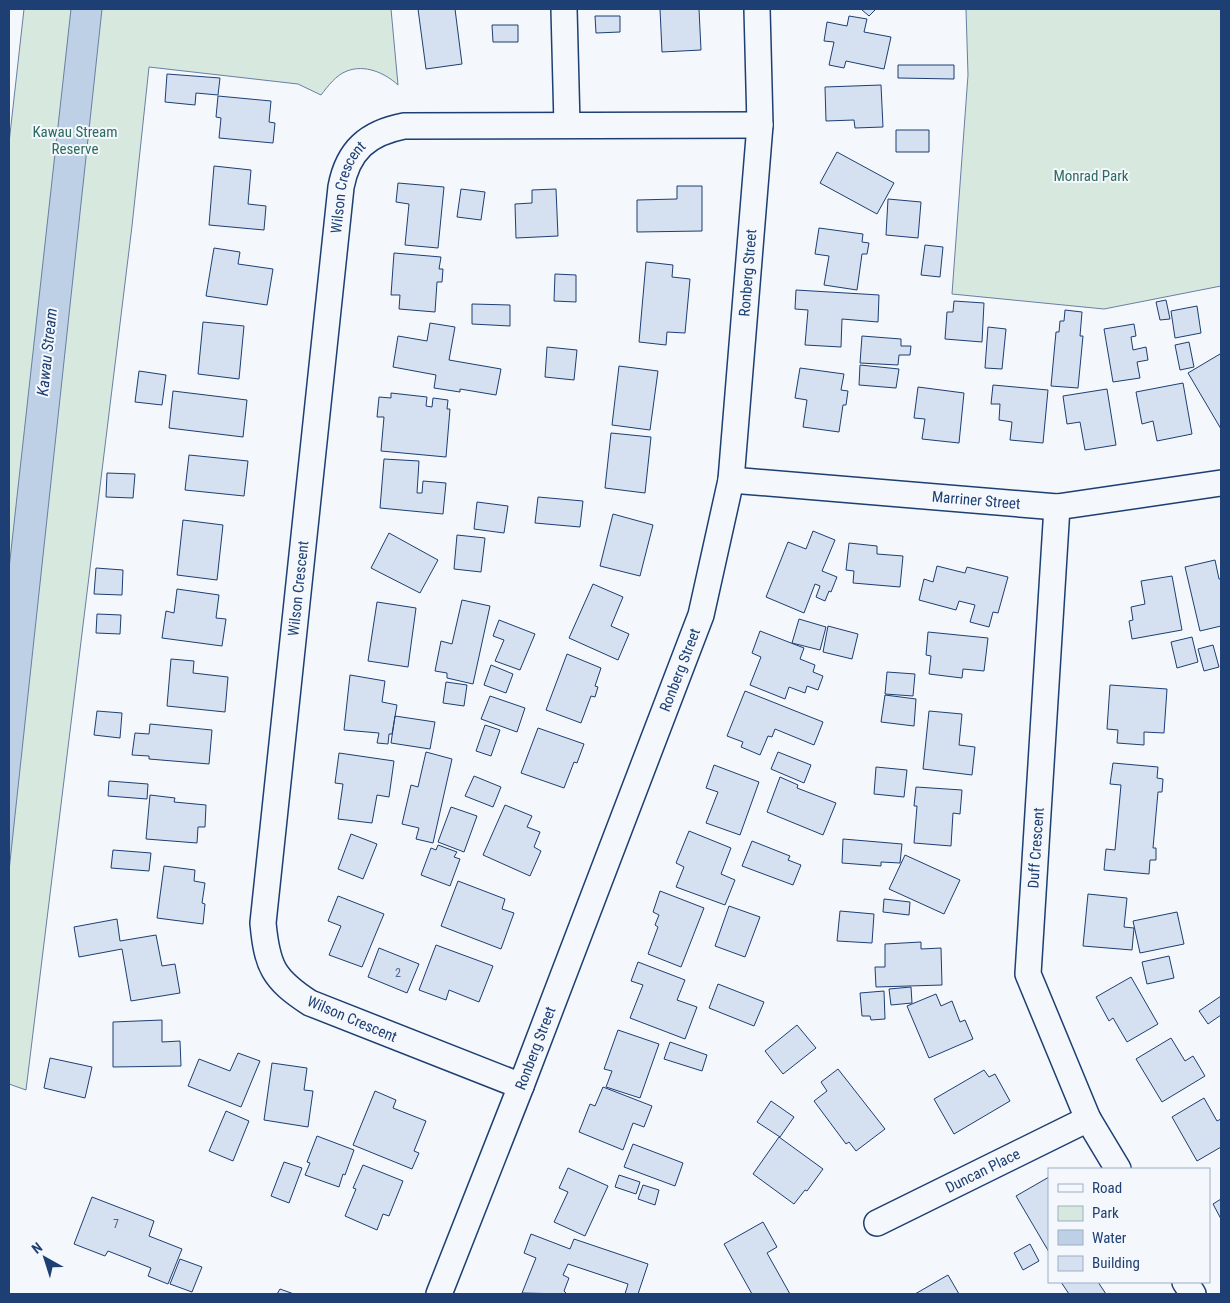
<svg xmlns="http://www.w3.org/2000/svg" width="1230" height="1303" viewBox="0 0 1230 1303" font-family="'Roboto Condensed',sans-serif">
<rect width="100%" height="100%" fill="#f4f7fb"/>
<path fill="#d7e8df" stroke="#687fa3" d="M24,9h367l7,76c-13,-12 -33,-21 -51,-14 -11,4 -19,15 -26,24l-23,-11 -149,-17 -17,159 -106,864 -17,-6v-941z
M966,9h255v277l-117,23 -152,-15 16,-219z"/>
<path fill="#bed0e5" stroke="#687fa3" d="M71,9h31l-93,862v-302z"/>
<path fill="#d5e0f0" stroke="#1d3f73" d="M418,9h37l7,55 -36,5z
M660,9h39l2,41 -39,2z
M861,9h15l-7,7z
M595,16h25v16l-24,1z
M849,16l18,3 -3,13 27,5 -7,32 -38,-8 -2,7 -15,-3 5,-23 -10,-1 3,-19 20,4z
M492,25h26v17h-25z
M898,65h56v14l-56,-1z
M167,74l53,4 -2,17 -22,-2 -1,12 -30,-3z
M881,85l2,42 -28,1 -1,-8 -28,1 -1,-34z
M218,96l53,5 -2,21 6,1 -2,20 -54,-5 2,-20 -5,-1z
M896,130h33v22h-33z
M837,152l57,31 -17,31 -57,-31z
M214,166l37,4 -3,34 18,2 -2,24 -55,-5z
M398,183l46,4 -6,61 -33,-3 4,-41 -13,-2z
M677,186h25v45l-65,1v-32l40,-1z
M461,189l24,3 -4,28 -24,-3z
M556,189l2,47 -42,2 -1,-34 17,-1v-13z
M888,199l33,3 -3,36 -32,-3z
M819,228l44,6 -1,8 7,1 -2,11h-5l-5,36 -33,-5 5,-29 -14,-2z
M925,245l18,2 -3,30 -19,-2z
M214,248l26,4 -2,12 35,5 -6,36 -61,-9z
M394,253l47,4 -2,12h4l-1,13h-5l-2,30 -36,-3 1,-14h-9z
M646,262l27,3 -1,12 18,2 -5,54 -18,-1 -1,13 -27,-3z
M555,274l21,1v27l-22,-1z
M796,290l83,5 -1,27 -36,-3 -1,28 -36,-2 3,-35 -13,-1z
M1166,300l4,19 -10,1 -4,-18z
M954,301l30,2 -2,39 -37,-3 2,-27h6z
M472,304l38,1v21l-38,-2z
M1197,306l4,27 -26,5 -4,-27z
M1065,310l17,2 -2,24h3l-5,52 -27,-2 5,-54h3l1,-11h4z
M203,322l41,4 -5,53 -41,-5z
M430,323l25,4 -6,33 52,9 -5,26 -36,-6v3l-26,-4 2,-13 -43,-8 5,-31 29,5z
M1134,324l2,12 -5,1 2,13 13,-3 2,13 -11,2 3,16 -27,4 -9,-53z
M988,327l18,2 -4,40 -17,-1z
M862,336l39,3v7h10l-1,9h-11l-1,10 -38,-2z
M1189,342l5,25 -14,3 -5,-25z
M547,347l30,3 -3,30 -29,-3z
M1220,354l1,2v73l-33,-56z
M860,365l39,4 -3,19 -37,-3z
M619,366l39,5 -8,59 -38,-5z
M800,368l44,6 -3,16 7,1 -2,14h-3l-4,27 -36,-5 4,-27 -12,-2z
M139,371l27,4 -4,30 -27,-3z
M1183,383l9,51 -35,7 -4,-20 -11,3 -6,-32z
M993,385l55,5 -5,53 -33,-3 2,-18 -13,-2 1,-16h-9z
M918,387l46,6 -5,50 -37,-4 3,-20 -11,-1z
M1107,389l9,56 -31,5 -5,-28 -13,2 -4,-28z
M173,391l74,9 -4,37 -74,-9z
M391,393l36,4 -1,9 6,1 1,-9 15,2 -1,9h3l-4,48 -65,-6 3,-34h-7l2,-20 12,1z
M611,433l40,4 -6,56 -40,-5z
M189,455l59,6 -4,35 -59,-6z
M384,459l35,2 -2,32h5l1,-12 23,2 -3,31 -63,-6z
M107,473l28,1 -2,24 -27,-1z
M538,497l45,4 -3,26 -45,-4z
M477,502l31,4 -4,27 -30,-4z
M613,514l40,11 -13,51 -40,-10z
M183,520l40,5 -6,55 -40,-5z
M813,531l22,9 -13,31 15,6 -6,15 -2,-1 -4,10 -9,-4 4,-11 -5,-2 -11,29 -38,-16 22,-55 18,7z
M389,533l49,27 -18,33 -49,-25z
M457,535l28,3 -4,34 -27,-3z
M849,543l28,3v8l26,2 -3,31 -47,-4 1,-12 -8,-1z
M1215,560l4,19h2v47l-21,5 -15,-64z
M937,566l28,7 2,-6 41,10 -10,36 -5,-1 -4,15 -19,-5 5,-17 -16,-4 -3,9 -37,-10 5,-21 9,3z
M96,568l27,2 -1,25 -28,-1z
M1172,576l10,54 -50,9 -3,-18 4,-1 -2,-13 14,-3 -4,-23z
M593,584l30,13 -12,29 18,8 -11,26 -49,-22z
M177,589l42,6 -3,23 10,1 -4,27 -60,-8 4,-27 8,2z
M462,600l28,6 -17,78 -26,-6v-5l-12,-2 6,-30 11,3z
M377,602l39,6 -8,59 -40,-6z
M97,614l24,1 -1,19 -24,-1z
M799,619l27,8 -6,23 -28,-7z
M499,620l36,14 -15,36 -25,-9 9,-21 -11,-4z
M828,626l30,8 -6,25 -29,-7z
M760,631l44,17 -4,11 15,6 -2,7 10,4 -5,14 -11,-4 -2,7 -16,-6 -4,12 -35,-14 11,-28 -9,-4z
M928,632l60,6 -4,33 -21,-2 -1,9 -33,-4 2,-18 -5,-1z
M1192,637l6,25 -21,6 -6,-26z
M1213,645l6,22 -15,4 -6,-22z
M567,654l34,14 -6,18 3,1 -3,10 -4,-1 -10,27 -35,-13z
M171,659l23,2 -1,12 35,4 -3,35 -58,-6z
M491,665l22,9 -7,19 -22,-8z
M887,672l28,2 -2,22 -28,-2z
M350,675l35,6 -3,21 15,3 -5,29h-3l-1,10 -11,-1 2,-10 -35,-3z
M446,682l21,3 -3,21 -21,-3z
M1110,685l57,4 -3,44 -20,-1v13l-27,-2 1,-13 -11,-1z
M745,691l78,31 -9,23 -39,-16 -3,8 -4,-1 -8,19 -19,-8 2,-5 -16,-6z
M885,695l31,4 -2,27 -33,-4z
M490,696l35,12 -8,24 -36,-13z
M97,711l25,2 -2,25 -26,-3z
M929,711l33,3 -3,31 16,2 -3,28 -49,-6z
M395,716l40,6 -5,27 -39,-6z
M150,724l62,6 -3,34 -60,-5v-3l-17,-1 3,-22 14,1z
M485,725l15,5 -9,26 -15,-5z
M538,728l46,16 -7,19 -3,-1 -10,26 -43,-15z
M426,752l26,7 -19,84 -17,-4 3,-11 -17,-4 9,-39 7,2z
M778,752l33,13 -7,18 -33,-14z
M339,753l55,8 -5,36 -12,-2 -5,28 -34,-4 5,-35 -8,-1z
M1113,763l45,4 -1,11 6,1 -1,13h-4l-5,56h3v12h-6l-1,14 -45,-4 2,-21 9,1 6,-65 -11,-1z
M714,765l45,17 -19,53 -34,-12 12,-31 -12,-4z
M876,767l31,3 -3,27 -30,-3z
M474,776l27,11 -8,20 -28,-11z
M780,777l18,8 -1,3 39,15 -13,32 -56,-23z
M109,781l39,3 -1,15 -39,-3z
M916,787l46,3 -2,24 -7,-1 -2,33 -37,-3 3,-37h-3z
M150,795l25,3 -1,4 32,3 -1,22h-7l-1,16 -51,-4z
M505,805l27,11 -5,11 13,5 -6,15 7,4 -11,25 -47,-21z
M451,807l26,9 -13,36 -26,-10z
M689,831l42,17 -10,26 14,6 -10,25 -49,-18 8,-20 -8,-4z
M351,834l26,10 -14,35 -25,-10z
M843,839l59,5 -2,19 -19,-1v4l-39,-3z
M752,841l38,15 -2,4 13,5 -8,20 -51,-19z
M438,845l19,7 -3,5 6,2 -10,27 -29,-11 10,-27 5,2z
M113,850l38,3 -2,18 -38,-3z
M905,855l55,25 -16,34 -55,-25z
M164,866l31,4 -1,11 11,2 -3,20 3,1 -2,20 -46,-6z
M458,881l47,18 -3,10 12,4 -13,36 -60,-23z
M660,891l44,17 -23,59 -33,-13 10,-27 -3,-2 4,-10 -6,-3z
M1088,894l39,4 -3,29 10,1 -2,22 -49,-4z
M338,896l46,18 -22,53 -33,-12 12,-29 -13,-5z
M884,899l26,3 -1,13 -26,-3z
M729,906l31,11 -15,40 -30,-11z
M840,911l34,3 -2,29 -35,-2z
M1177,912l7,32 -44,9 -7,-32z
M117,919l3,22 36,-6 6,31 13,-2 5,29 -49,8 -9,-52 -43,8 -5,-30z
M921,942v7l20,-1 1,37 -66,2 -1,-20h10v-23z
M436,945l57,21 -14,36 -30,-12 -3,10 -27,-10z
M379,948l40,16 -12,29 -39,-16z
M1169,956l5,22 -27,6 -5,-22z
M638,962l47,18 -8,20 20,7 -12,32 -55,-21 13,-33 -12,-4z
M1131,977l27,47 -31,18 -14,-24 -4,3 -13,-24z
M718,984l46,18 -10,24 -45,-18z
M911,987l1,16 -21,2 -2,-16z
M884,991l1,28 -14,1 -1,-4h-8l-2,-23z
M936,994l5,12 11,-5 8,21 5,-2 8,19 -44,19 -22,-52z
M1221,996v19l-13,9 -9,-13z
M162,1020v22l18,-1 1,25 -68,1v-45z
M797,1025l19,23 -33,26 -18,-23z
M618,1030l41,14 -19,54 -34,-11 6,-16 -8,-2z
M1171,1038l14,23 8,-5 12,20 -43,26 -26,-43z
M670,1042l37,13 -5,16 -38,-12z
M238,1053l22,8 -19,46 -53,-21 11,-27 31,12z
M50,1058l42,9 -7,31 -41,-10z
M272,1063l35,5 -3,22 9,1 -5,36 -44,-7z
M838,1069l47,60 -29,22 -7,-9 -3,2 -32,-43 13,-10 -6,-9z
M984,1070l5,7 6,-3 15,27 -56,33 -20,-35z
M603,1087l49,19 -8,21 -11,-4 -10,27 -44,-18 11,-28 5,2z
M375,1091l21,9 -3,8 33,13 -12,30 5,2 -7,16 -59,-24z
M1204,1098l13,23 4,-2v28l-24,14 -25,-44z
M771,1101l23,16 -14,20 -23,-15z
M226,1111l23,10 -16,40 -24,-10z
M317,1136l37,14 -9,25 -2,-1 -4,13 -34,-12 5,-12 -3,-1z
M779,1137l44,32 -16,22 -2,-1 -11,14 -41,-30z
M633,1144l50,19 -8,23 -51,-19z
M284,1162l18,6 -13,35 -18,-7z
M363,1165l40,16 -14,35 -6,-2 -6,16 -32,-14 11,-27 -3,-1z
M568,1168l40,18 -23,50 -31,-14 14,-30 -9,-4z
M619,1175l21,7 -4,12 -21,-7z
M1049,1177v75l-33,-56z
M643,1185l16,5 -4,15 -17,-6z
M92,1197l62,24 -5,15 33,13 -14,35 -20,-8 3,-8 -43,-17 -3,5 -31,-12z
M1221,1199v20l-8,-15z
M763,1222l14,25 -10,6 23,41h-38l-28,-50z
M531,1234l39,15 4,-10 74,25 -10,30h-13l3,-10 -60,-20 -5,11 6,3 -5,13 2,2v1l-44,-1 14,-35 -12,-5z
M1030,1244l9,17 -16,9 -9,-17z
M180,1259l22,8 -10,25 -22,-8z
M948,1275l11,19h-44z
M1061,1282h37l8,12h-37z
M280,1289l14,5h-17z"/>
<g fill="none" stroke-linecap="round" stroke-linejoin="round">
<defs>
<g id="minor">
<path d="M564,9l3,116"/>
<path id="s1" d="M731,480l326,27 164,-24"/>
<path d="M1057,507l-29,467 60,145 30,50"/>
<path id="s2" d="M521,1086l-211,-83c-37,-24 -43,-37 -47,-80l78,-736c7,-37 27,-54 63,-61l356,-1"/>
<path id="s3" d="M877,1223l211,-104"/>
<path d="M1185,1282l8,12"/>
<path id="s4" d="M439,1294l82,-208 180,-471 30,-135 29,-355 -3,-116"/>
</g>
</defs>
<use href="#minor" stroke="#1d3f73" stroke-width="28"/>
<use href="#minor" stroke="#f4f7fb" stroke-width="25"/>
</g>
<g text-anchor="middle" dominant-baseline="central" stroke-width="4" stroke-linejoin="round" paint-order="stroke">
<g font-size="12" fill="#4b6792">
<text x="398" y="973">2</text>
<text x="116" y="1224">7</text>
</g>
<g font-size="15" fill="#2c6c60" stroke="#f4f7fb">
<text x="75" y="132">Kawau Stream<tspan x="75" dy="17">Reserve</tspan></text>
<text x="1091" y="176">Monrad Park</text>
</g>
<g font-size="15" fill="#1d3f73" stroke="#f4f7fb">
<text stroke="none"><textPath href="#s2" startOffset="1066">Wilson Crescent</textPath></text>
<text stroke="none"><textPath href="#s4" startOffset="1074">Ronberg Street</textPath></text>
<text stroke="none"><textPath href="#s1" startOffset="246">Marriner Street</textPath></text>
<text stroke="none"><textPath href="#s2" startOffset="661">Wilson Crescent</textPath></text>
<text stroke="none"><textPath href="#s4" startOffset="669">Ronberg Street</textPath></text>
<text transform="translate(1036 848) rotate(-86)">Duff Crescent</text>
<text transform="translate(352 1019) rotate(23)">Wilson Crescent</text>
<text stroke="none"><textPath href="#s4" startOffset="264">Ronberg Street</textPath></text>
<text stroke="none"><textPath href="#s3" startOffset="118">Duncan Place</textPath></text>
</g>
<g font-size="16" font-style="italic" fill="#1d3f73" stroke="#f4f7fb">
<text transform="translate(47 352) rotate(-84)">Kawau Stream</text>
</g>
</g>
<rect width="1230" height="1303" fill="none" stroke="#1d3f73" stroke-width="20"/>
<rect x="1048" y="1168" width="162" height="115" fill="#f4f7fb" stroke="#9eadc5"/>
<rect x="1058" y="1184" width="25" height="8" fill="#f4f7fb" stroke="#9eadc5"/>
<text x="1092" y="1193" font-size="15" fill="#1d3f73">Road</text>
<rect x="1058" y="1206" width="25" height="15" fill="#d7e8df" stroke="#9eadc5"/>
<text x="1092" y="1218" font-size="15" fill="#1d3f73">Park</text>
<rect x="1058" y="1230" width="25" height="15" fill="#bed0e5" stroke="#9eadc5"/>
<text x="1092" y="1243" font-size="15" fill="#1d3f73">Water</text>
<rect x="1058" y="1256" width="25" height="15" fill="#d5e0f0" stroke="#9eadc5"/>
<text x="1092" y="1268" font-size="15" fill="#1d3f73">Building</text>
<g transform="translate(45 1258) rotate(321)" stroke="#f4f7fb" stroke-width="4" paint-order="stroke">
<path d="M0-4L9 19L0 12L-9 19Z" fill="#1d3f73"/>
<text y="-8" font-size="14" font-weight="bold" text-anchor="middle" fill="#1d3f73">N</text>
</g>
</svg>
